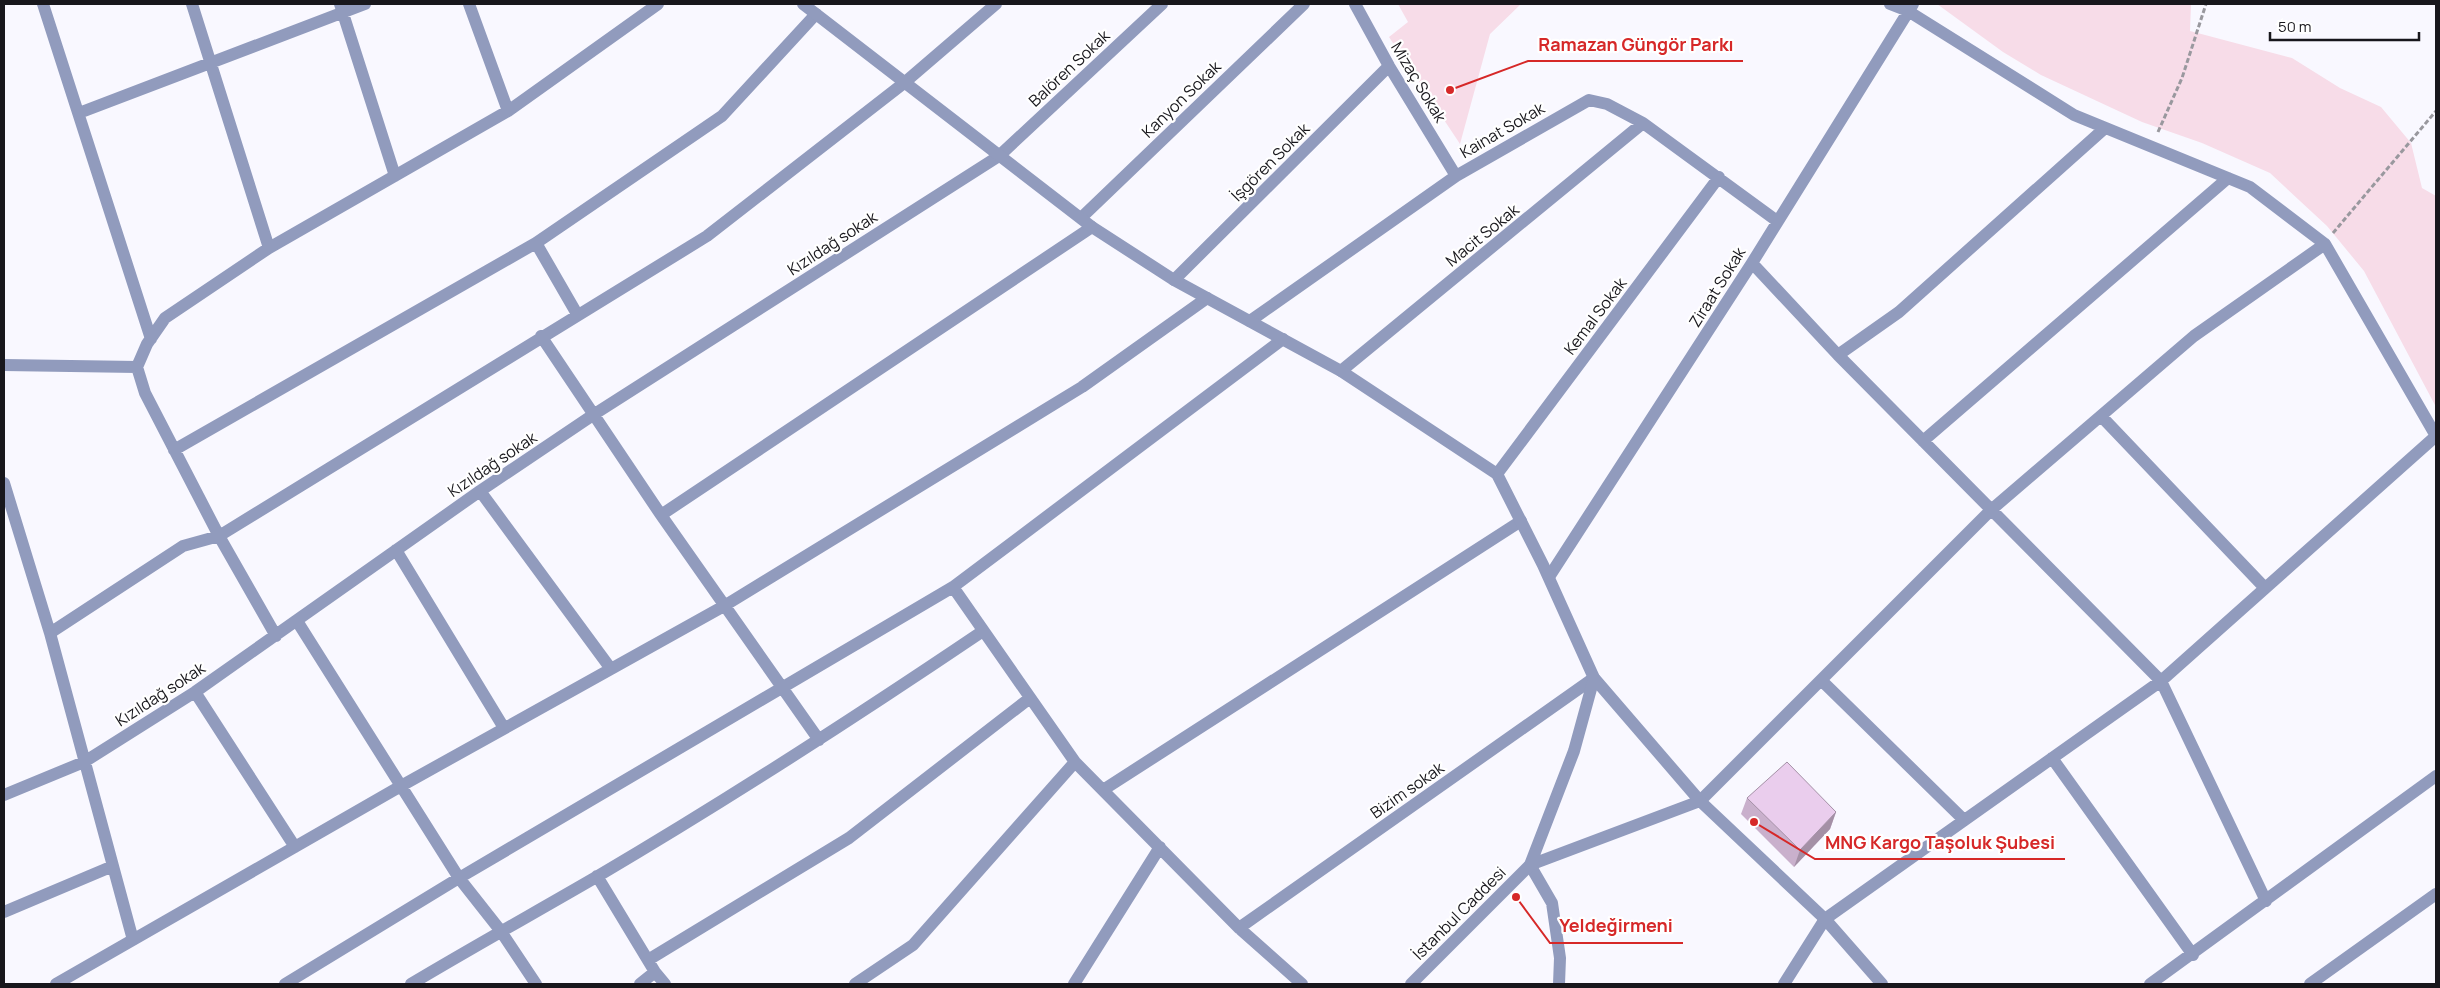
<svg xmlns="http://www.w3.org/2000/svg" width="2440" height="988" viewBox="0 0 2440 988" font-family="Manrope,sans-serif">
<rect width="100%" height="100%" fill="#f9f8ff"/>
<path fill="#f7dce8" d="M1398,4h123l-31,30 -30,110 -71,-107 19,-15z
M1937,4h254l-1,27 102,27 48,30 41,19 30,36 11,45 14,8v211l-72,-136 -37,-45 -57,-53 -68,-30 -60,-21 -101,-47 -38,-23z"/>
<g fill="none" stroke-linecap="round" stroke-linejoin="round">
<path stroke="#99989e" stroke-width="3" stroke-dasharray="5 2.5" stroke-linecap="butt" d="M2158,132l24,-54 24,-74
M2333,233l103,-122"/>
<path stroke="#919bbd" stroke-width="12" d="M43,4l108,335
M192,4l77,244
M340,4l55,172
M469,4l39,107
M1355,4l34,62 67,110
M1890,4l18,7 166,104 176,72 75,57 111,192
M79,113l286,-109
M1082,217l222,-213
M536,243l41,71
M1752,263l86,92 323,326 105,220
M1174,280l215,-214
M1250,321l206,-145 133,-76 18,4 36,19 134,98
M541,336l120,179 158,225
M1838,355l61,-43 206,-184
M4,365l133,2
M1341,371l302,-248
M2101,416l164,172
M1923,441l305,-263
M174,450l362,-207 186,-127 94,-102
M1497,474l222,-297
M4,483l46,150
M480,491l131,178
M661,515l431,-288
M396,550l108,178
M1549,577l203,-314 161,-259
M953,587l122,175 164,166 63,56
M297,621l162,257 41,52 36,54
M276,636l-57,-100 -74,-143 -8,-26 10,-23 18,-26 104,-70 239,-137 150,-107
M1821,680l143,140
M195,692l100,155
M2052,758l141,197
M1103,790l418,-269
M4,795l80,-33 111,-70 285,-201 113,-76 406,-259 163,-152
M1700,801l291,-291 203,-174 131,-92
M1530,865l22,38 8,55 -1,26
M597,876l58,96 10,12
M4,912l109,-46
M1239,928l355,-250
M133,940l-83,-307 133,-87 36,-10 488,-300 197,-153 92,-79
M648,960l201,-122 181,-140
M56,984l345,-198 323,-180 358,-219 125,-89
M285,984l174,-106 494,-291 330,-248
M411,984c62,-37 125,-72 187,-108 131,-77 259,-160 385,-245
M640,984l15,-12
M855,984l58,-39 162,-183
M1074,984l86,-137
M1784,984l41,-65 336,-238 275,-245
M2150,984l286,-208
M2310,984l126,-90"/>
<path stroke="#919bbd" stroke-width="12" d="M803,4l289,223 82,53 167,91 156,103 46,91 51,113 106,123 125,118 57,65
M1530,865l44,-114 20,-73
M1411,984l119,-119 170,-64"/>
</g>
<path fill="#c9b0cc" d="M1747,798l89,14 -6,17 -36,38 -53,-53z"/>
<path fill="#a490a6" d="M1836,812l-6,17 -36,38 6,-17z"/>
<path fill="#eacded" stroke="#a490a6" d="M1787,762l49,50 -36,38 -53,-52z"/>
<g text-anchor="middle" dominant-baseline="central" stroke-width="4.5" stroke-linejoin="round" paint-order="stroke">
<g font-size="16" fill="#18171c" stroke="#fff">
<text transform="translate(1069 68) rotate(-43)">Balören Sokak</text>
<text transform="translate(1419 82) rotate(59)">Mizaç Sokak</text>
<text transform="translate(1181 99) rotate(-44)">Kanyon Sokak</text>
<text transform="translate(1502 130) rotate(-30)">Kainat Sokak</text>
<text transform="translate(1270 162) rotate(-45)">İşgören Sokak</text>
<text transform="translate(1482 235) rotate(-39)">Macit Sokak</text>
<text transform="translate(832 243) rotate(-33)">Kızıldağ sokak</text>
<text transform="translate(1717 287) rotate(-58)">Ziraat Sokak</text>
<text transform="translate(1595 316) rotate(-53)">Kemal Sokak</text>
<text transform="translate(492 464) rotate(-34)">Kızıldağ sokak</text>
<text transform="translate(160 694) rotate(-33)">Kızıldağ sokak</text>
<text transform="translate(1407 790) rotate(-35)">Bizim sokak</text>
<text transform="translate(1459 913) rotate(-45)">İstanbul Caddesi</text>
</g>
</g>
<path fill="none" stroke="#d62828" stroke-width="2" d="M1450 90L1528 61H1743M1754 822L1815 859H2065M1516 897L1550 943H1683"/>
<g fill="#d62828" stroke="#fff" stroke-width="2">
<circle cx="1450" cy="90" r="5"/>
<circle cx="1754" cy="822" r="5"/>
<circle cx="1516" cy="897" r="5"/>
</g>
<g font-size="18" text-anchor="middle" font-weight="bold" fill="#d62828" stroke="#fff" stroke-width="4.5" stroke-linejoin="round" paint-order="stroke">
<text x="1636" y="51">Ramazan Güngör Parkı</text>
<text x="1940" y="849">MNG Kargo Taşoluk Şubesi</text>
<text x="1616" y="932">Yeldeğirmeni</text>
</g>
<rect width="2440" height="988" fill="none" stroke="#18171c" stroke-width="10"/>
<path d="M2270 32v8h149v-8" fill="none" stroke="#18171c" stroke-width="2.5"/>
<text x="2278" y="32" font-size="15" fill="#18171c" stroke="#ffffff" stroke-width="4" paint-order="stroke">50 m</text>
</svg>
